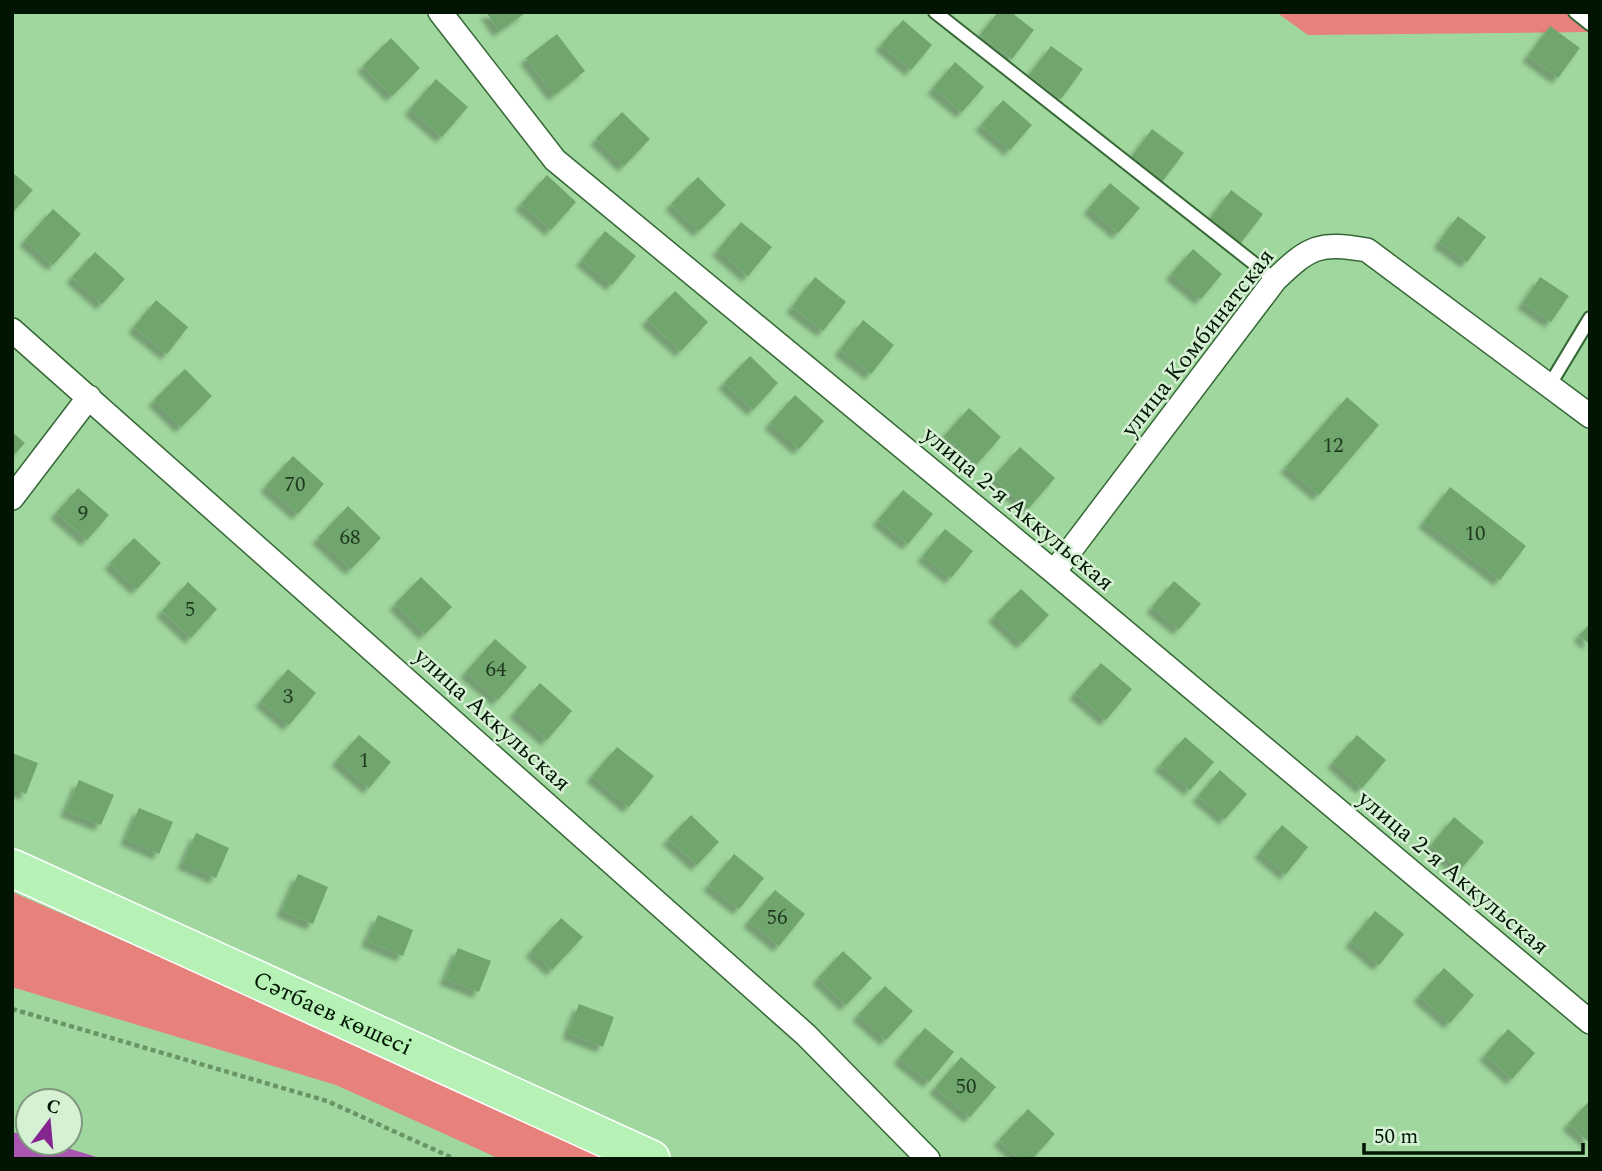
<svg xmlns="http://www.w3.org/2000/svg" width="1602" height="1171" viewBox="0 0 1602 1171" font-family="Spectral,serif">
<defs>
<filter id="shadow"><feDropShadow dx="-6" dy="6" stdDeviation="2" flood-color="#0004"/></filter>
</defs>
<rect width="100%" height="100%" fill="#a0d79e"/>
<path fill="#e7817c" d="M1276,12h314v20l-282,3z
M12,892l611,267h-123l-164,-74 -324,-98z"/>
<path fill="#a955b1" d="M12,1132l16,4v7h23l52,16h-91z"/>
<path fill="#70a56e" filter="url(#shadow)" d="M486,12h41l-28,19z
M998,12h13l23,18 -22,29 -32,-24z
M903,20l29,25 -21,25 -30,-25z
M1550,26l30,22 -22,30 -30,-22z
M557,34l28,37 -31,24 -28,-37z
M391,38l29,30 -28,28 -29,-30z
M1051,46l32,23 -22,30 -32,-24z
M955,62l29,25 -22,25 -29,-24z
M436,79l32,28 -26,30 -32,-28z
M1003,100l29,25 -22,25 -29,-25z
M622,112l28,27 -26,27 -28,-27z
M1152,129l32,24 -23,30 -31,-24z
M12,172l21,18 -21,23z
M547,175l29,27 -25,28 -30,-26z
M698,177l28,28 -27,26 -28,-27z
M1110,183l30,25 -22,25 -29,-25z
M1231,190l32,24 -23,30 -31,-24z
M53,209l28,25 -28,31 -28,-25z
M1458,216l28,21 -19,25 -28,-20z
M741,222l31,25 -24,29 -30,-26z
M605,231l31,25 -24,29 -30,-25z
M1193,249l29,25 -21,25 -30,-25z
M95,252l30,27 -23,25 -30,-27z
M815,277l31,25 -23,29 -31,-24z
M1540,277l29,19 -18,26 -28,-19z
M675,291l33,31 -27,29 -34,-31z
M156,300l32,27 -21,27 -33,-27z
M863,320l31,25 -23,29 -31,-24z
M750,356l28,27 -25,27 -29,-27z
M185,369l27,27 -31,31 -27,-27z
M795,395l29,26 -25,28 -29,-26z
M1347,397l32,28 -60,70 -33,-28z
M969,408l32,29 -24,27 -33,-28z
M12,432l13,11 -13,14z
M1020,447l35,31 -27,31 -35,-32z
M293,456l31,28 -26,30 -32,-28z
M1450,487l76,59 -26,34 -76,-58z
M78,488l31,27 -22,25 -31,-27z
M903,490l30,24 -25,30 -30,-24z
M348,506l33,32 -30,31 -33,-31z
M945,529l28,22 -22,27 -28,-22z
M134,538l27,25 -24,26 -27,-26z
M421,577l31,30 -27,27 -30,-30z
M1174,581l27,23 -22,25 -27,-22z
M188,582l29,27 -26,29 -29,-27z
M1021,589l28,26 -27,28 -28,-27z
M1590,623v21l-11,-8z
M495,639l32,28 -29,33 -32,-28z
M1101,663l31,26 -26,31 -31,-27z
M288,669l28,24 -27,32 -28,-24z
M540,683l32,28 -25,29 -32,-28z
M359,735l32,27 -22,26 -32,-28z
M1357,735l29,25 -24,28 -29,-26z
M1185,737l29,25 -24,28 -30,-25z
M617,747l37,29 -25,31 -37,-31z
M12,753l26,10 -12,31 -14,-6z
M1220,770l27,24 -22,25 -27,-23z
M79,780l35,15 -13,30 -35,-14z
M139,808l34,14 -14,32 -33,-15z
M691,815l28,27 -22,23 -29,-26z
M1454,817l30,25 -24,28 -29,-25z
M1282,825l26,22 -22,27 -26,-22z
M196,833l33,15 -13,30 -33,-15z
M734,854l30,24 -25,31 -30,-24z
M298,874l30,13 -15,37 -31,-13z
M775,890l30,24 -26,32 -30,-25z
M1375,911l29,23 -25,31 -28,-24z
M378,915l35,15 -10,26 -36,-15z
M561,918l22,19 -31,33 -21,-19z
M458,948l33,13 -12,31 -34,-13z
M843,951l29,27 -26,27 -28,-27z
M1444,968l30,27 -24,28 -31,-27z
M885,986l28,25 -27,29 -28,-25z
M579,1004l35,13 -11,30 -35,-14z
M925,1028l29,24 -25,30 -30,-24z
M1508,1029l27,24 -23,26 -27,-24z
M961,1057l35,30 -26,30 -35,-29z
M1590,1100v43l-22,-19z
M1028,1109l27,25 -23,25h-12l-21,-19z"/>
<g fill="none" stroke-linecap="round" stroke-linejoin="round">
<defs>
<path id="lane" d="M935,12l340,268
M1575,12l15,12
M1549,386l41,-68"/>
<path id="street" d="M440,12l115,148 499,412 536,450
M12,330l794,705 122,124
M12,498l77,-101
M1054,572l221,-292c35,-34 44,-38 92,-30l223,166"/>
<g id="primary">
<path id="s1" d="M12,868l639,291"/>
</g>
</defs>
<use href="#lane" stroke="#356835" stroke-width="16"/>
<use href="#street" stroke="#356835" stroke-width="26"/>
<use href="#primary" stroke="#fff" stroke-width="40"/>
<path stroke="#699468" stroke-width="4.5" stroke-dasharray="5 3.5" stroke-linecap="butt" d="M12,1009l315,92 128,58"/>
<use href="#lane" stroke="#fff" stroke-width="12"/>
<use href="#street" stroke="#fff" stroke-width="23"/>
<use href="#primary" stroke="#b6f2b6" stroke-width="37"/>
</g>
<g text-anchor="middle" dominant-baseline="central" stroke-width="5" stroke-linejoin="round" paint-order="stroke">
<g font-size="21" fill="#1e391e">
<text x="1333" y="446">12</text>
<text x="295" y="485">70</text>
<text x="83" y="514">9</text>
<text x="1475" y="534">10</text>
<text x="350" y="538">68</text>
<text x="190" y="610">5</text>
<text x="496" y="670">64</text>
<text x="288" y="697">3</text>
<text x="364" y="761">1</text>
<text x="777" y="918">56</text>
<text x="966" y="1087">50</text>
</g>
<g font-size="24" fill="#021503" stroke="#d5f0d3">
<text transform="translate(1198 343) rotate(-52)">улица Комбинатская</text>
<text transform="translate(1018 509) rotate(40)">улица 2-я Аккульская</text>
<text transform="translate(492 720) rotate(42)">улица Аккульская</text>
<text transform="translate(1453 873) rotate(40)">улица 2-я Аккульская</text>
<text stroke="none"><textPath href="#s1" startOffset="352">Сәтбаев көшесі</textPath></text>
</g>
</g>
<rect width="1602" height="1171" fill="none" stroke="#021503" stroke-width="28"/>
<g transform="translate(49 1122) rotate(16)"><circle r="33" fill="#d5f0d3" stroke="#819880" stroke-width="2"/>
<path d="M0-5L12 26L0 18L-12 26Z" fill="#85258f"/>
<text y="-10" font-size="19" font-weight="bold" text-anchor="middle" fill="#021503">С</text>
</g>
<path d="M1364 1143v10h219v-10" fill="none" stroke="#021503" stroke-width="3.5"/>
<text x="1374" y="1143" font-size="21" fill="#021503" stroke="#d5f0d3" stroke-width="5" paint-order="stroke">50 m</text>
</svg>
